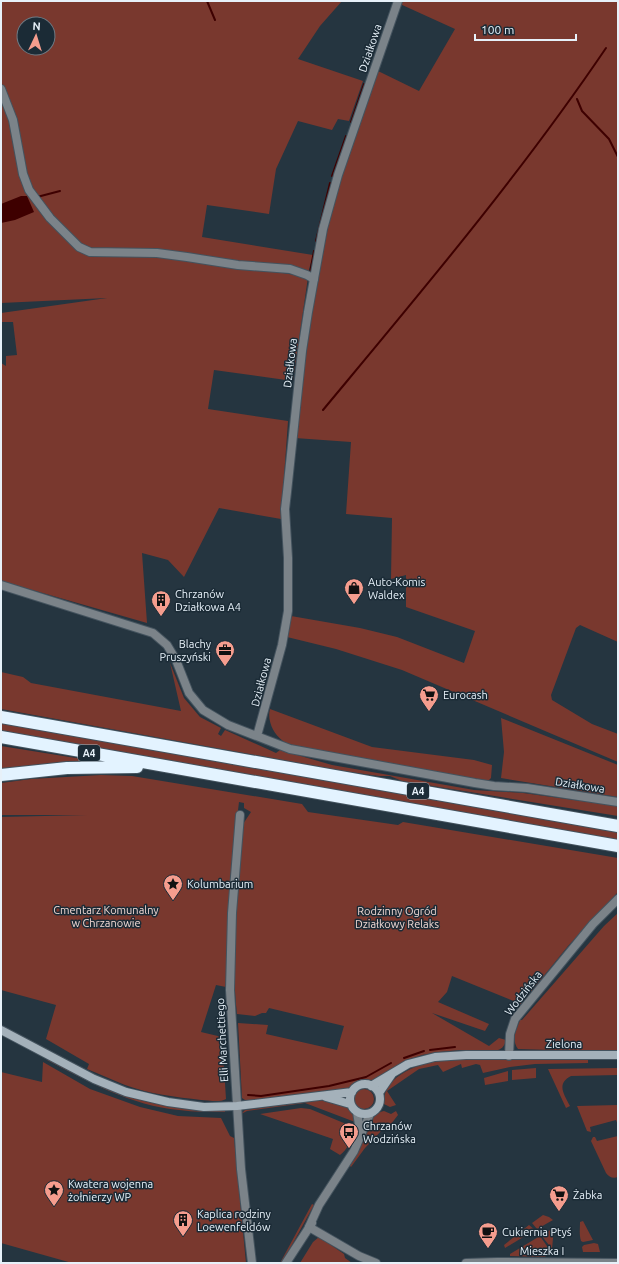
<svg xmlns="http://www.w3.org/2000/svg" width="619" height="1264" viewBox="0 0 619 1264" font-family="Ubuntu,sans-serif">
<rect width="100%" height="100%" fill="#253540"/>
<path fill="#79382e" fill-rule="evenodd" d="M1,1h341l-22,25 -22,33 65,22 -14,40 -11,-2 -6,11 -34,-9 -22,48 -7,45 -62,-9 -5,32 111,18 -5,18 -122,-15 122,19 -15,104 -79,-11 -6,39 80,12 -7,98 -62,-11 -35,69 -16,-17 -26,-7 5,70 -146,-42v-218l5,3v-10l11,-1 -4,-33h-12v-9l106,-15 -106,5zM24,24h24v24h-24z
M401,1h217v641l-38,-17 -4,3 -25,67 1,5 40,24 26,10v28l-216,-92 -66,-21 -49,-12 4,-21 69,12 37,9 67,26 11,-32 -69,-24v-32l-15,4 1,-61 -46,-4 5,-72 -56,-4 16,-120 21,-113 46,-134 41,20 36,-62 -55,-25z
M170,663l14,35 16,19 21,11 -3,6 3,2 4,-6 51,23 4,-3 52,15 142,25 49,3 95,13v10l-216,-35 -12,-5h-11l-36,-5 -342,-62v-37l22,5 8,6 150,28z
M270,709l102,38 102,13 18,5 -1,13 -3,3 -12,-2c-55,-9 -110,-16 -164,-29 -8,-2 -22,-3 -29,-9 -10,-7 -16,-21 -13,-32z
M501,718l117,47v32l-117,-19 3,-26z
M1,721l617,109v12l-617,-109z
M1,746l100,16 -100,9z
M101,775l31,1 170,28 6,8 90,13 5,-3 215,36v34l-50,54 -47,58 -69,-28 -5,16 -9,10 51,22 -4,7 -53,-18 57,33 10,-8 7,2c-2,7 -4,9 -11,11l-35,-1 -21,2 -17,3 -24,10 -20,14 -5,2 -14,1 -14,8 -22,1 -75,11 -6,-4 -4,-75 30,2 -2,9 71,16 7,-24 -75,-18 -3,5h-4l-7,3 -18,-2c-7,-56 1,-119 4,-175l2,-15 8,-12 -7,-4v-5l-5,-1c-8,62 -11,123 -13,185l-10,-2 -15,47 21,5 4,62c-7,4 -18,1 -25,1 -25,-3 -52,-6 -76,-15 -13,-5 -25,-11 -38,-16l2,-5 -43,-25 10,-34 -55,-15v-173l86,-2h-86v-32l30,-4z
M618,913v139l-100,-3c-7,-10 -2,-18 2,-29h2l82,-94z
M49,1059c22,10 43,23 66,32 35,15 72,19 110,19v2c-15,0 -31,0 -46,-2 -47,-4 -92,-29 -132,-50z
M588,1059v4l-53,1 -25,3 -27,6 -3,-8 -4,-1 -14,4 -1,-4 -18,8 -5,-7 -19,4 -32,22 9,14 -6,2 -6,-3c-2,-29 37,-41 59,-44z
M43,1062l47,27 50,18 38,9 43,2 9,18 4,2 12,125h-174l-71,-20v-171l41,10z
M536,1068v10l-24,2v-10z
M618,1068v7l-47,1c-15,8 -7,18 -1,30l-4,2 -18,-39z
M508,1071v10l-23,4 -1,-7z
M354 1099a10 10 0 1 1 20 0a10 10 0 1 1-20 0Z
M311,1100c17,0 42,1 44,22l-50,-19 -58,8 -6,3 4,-4h2z
M618,1105v20l-2,-5 -26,7 1,5 -4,-1 -10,-25z
M301,1108l9,1 41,17c3,11 -3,23 -11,29l-10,-6 3,-10 -73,-25z
M384,1111l7,3 5,-3 2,4 -7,9h-21c1,-6 8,-12 14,-13z
M370,1127l14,1 -19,20 -14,19 -2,-2 11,-16 7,-19z
M618,1136v41c-5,2 -9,0 -12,-4l-15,-32 2,-4h2l2,4z
M312,1204l2,1 -32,58h-2z
M543,1215l6,2 4,3 -16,9 -5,-6z
M583,1221l10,19 -10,2 -2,-1c-2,-7 -1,-12 -1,-19z
M529,1225l6,5 -30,18 -1,-3z
M554,1228l-2,21 -11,-14z
M540,1236l11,16 -6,5 -35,-1v-2z
M319,1237l25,17 1,4 7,5h-52l13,-21z
M594,1243l4,1 2,8h-17l-1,-5 2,-2z"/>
<path fill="#3e0000" d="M21,196h6l7,16 -19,8 -14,3v-19z"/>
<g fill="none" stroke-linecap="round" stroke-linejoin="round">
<path stroke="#3e0000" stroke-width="2" d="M207,1l8,19
M577,99l5,12 27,28 9,18
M351,122l13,-38
M332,176l14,-40
M37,197l23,-6
M316,241l14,-58
M310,273l4,-22
M323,410c98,-118 197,-235 283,-362
M430,1050l25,-3
M404,1058l20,-7
M248,1095l13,1 68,-10 37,-9 25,-14"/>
<defs>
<path id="minor" d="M1,89l12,31 10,54 6,16 21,28 29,29 11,5 67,1 30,4 51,8 52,4 17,6 7,4
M240,815l-8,98 -2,77 11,179 11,94
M309,1227l50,29 17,7
M466,1263l31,-1 121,1"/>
<path id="tertiary" d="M1,585l152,48 14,12 9,15 13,33 14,17 25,15 62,24 185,34 19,3 33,2 91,14
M257,736l25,-91 6,-34v-53l-3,-49 2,-17 15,-141 6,-39 15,-83 15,-54 60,-174
M509,1056l1,-22 5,-15 78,-95 25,-25
M357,1112l2,13v11
M309,1227l10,-22 35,-54 16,-37
M286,1263l26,-40"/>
<path id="secondary" d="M1,1030l93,49 32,13 42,10 36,5 33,-1 115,-14
M350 1099a15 15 0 1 1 30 0a15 15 0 1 1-30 0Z
M371,1086l37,-22 27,-7 31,-2h152
M379,1093l13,-19
M326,1097l24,7"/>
<path id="motorway" d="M1,717l617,109
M1,737l617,109
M1,775l66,-7 70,-1"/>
</defs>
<use href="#minor" stroke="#44535e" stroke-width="10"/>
<use href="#tertiary" stroke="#44535e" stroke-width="10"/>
<use href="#secondary" stroke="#44535e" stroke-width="10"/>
<use href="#motorway" stroke="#44535e" stroke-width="14"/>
<use href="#minor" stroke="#7b8389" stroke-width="8"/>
<use href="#tertiary" stroke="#7b8389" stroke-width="8"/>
<use href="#secondary" stroke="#a4b1ba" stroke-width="8"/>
<use href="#motorway" stroke="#e3f3ff" stroke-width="12"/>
</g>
<defs>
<symbol id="shop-pin" viewBox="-11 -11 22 30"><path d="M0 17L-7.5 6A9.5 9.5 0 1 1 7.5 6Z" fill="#f59d8e" stroke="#1b2b36"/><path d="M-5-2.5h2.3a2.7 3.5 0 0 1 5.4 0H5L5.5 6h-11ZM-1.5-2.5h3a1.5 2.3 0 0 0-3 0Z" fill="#111"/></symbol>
<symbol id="building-pin" viewBox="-11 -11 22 30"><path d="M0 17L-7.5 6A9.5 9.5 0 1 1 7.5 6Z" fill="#f59d8e" stroke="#1b2b36"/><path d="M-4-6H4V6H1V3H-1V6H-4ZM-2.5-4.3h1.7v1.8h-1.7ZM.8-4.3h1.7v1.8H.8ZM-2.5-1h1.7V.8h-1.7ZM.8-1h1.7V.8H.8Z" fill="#111"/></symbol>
<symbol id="office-pin" viewBox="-11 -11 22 30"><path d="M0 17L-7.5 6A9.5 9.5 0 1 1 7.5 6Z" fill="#f59d8e" stroke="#1b2b36"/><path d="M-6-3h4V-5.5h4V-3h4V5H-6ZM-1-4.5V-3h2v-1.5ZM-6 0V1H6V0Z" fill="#111"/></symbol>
<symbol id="supermarket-pin" viewBox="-11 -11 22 30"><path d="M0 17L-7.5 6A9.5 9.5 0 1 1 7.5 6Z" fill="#f59d8e" stroke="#1b2b36"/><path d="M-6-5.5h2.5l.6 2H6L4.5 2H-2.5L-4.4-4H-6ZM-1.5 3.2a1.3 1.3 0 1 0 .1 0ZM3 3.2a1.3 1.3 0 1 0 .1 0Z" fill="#111"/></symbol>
<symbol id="sight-pin" viewBox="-11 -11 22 30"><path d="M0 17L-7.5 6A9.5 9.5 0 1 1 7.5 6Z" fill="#f59d8e" stroke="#1b2b36"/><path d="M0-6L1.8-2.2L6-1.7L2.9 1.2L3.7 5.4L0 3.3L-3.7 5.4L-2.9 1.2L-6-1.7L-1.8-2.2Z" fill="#111"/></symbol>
<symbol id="bus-pin" viewBox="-11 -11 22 30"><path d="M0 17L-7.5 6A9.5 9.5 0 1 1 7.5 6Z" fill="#f59d8e" stroke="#1b2b36"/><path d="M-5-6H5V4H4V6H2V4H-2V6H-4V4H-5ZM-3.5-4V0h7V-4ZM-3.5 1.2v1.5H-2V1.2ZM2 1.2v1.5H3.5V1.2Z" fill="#111"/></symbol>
<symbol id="cafe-pin" viewBox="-11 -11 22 30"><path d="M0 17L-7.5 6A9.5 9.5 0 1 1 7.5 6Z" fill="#f59d8e" stroke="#1b2b36"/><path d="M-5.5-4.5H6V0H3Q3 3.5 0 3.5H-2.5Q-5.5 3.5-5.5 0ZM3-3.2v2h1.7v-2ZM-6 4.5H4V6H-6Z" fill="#111"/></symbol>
</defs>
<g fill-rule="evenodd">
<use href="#shop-pin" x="343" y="577" width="22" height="30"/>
<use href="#building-pin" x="150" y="589" width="22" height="30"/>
<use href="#office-pin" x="214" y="639" width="22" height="30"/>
<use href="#supermarket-pin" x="418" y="684" width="22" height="30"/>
<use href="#sight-pin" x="162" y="873" width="22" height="30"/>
<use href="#bus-pin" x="338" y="1121" width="22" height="30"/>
<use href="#sight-pin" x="43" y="1179" width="22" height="30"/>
<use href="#supermarket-pin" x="548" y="1184" width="22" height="30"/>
<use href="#building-pin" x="172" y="1209" width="22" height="30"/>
<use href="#cafe-pin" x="477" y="1221" width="22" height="30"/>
</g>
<g text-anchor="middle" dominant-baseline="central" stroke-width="3" stroke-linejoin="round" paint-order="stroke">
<g fill="#1b2b36" stroke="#aab6be" stroke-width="1">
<rect x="78" y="745" width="22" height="16" rx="3"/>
<rect x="407" y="783" width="22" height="16" rx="3"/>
</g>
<g font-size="10" font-weight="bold" fill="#e7f1f9">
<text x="89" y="753">A4</text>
<text x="418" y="791">A4</text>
</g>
<g font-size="11" fill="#e7f1f9" stroke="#1b2b36">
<text transform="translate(370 48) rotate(-71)">Działkowa</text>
<text transform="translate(290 363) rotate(-83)">Działkowa</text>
<text transform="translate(261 682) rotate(-75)">Działkowa</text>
<text transform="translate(580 785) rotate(9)">Działkowa</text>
<text transform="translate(523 993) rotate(-52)">Wodzińska</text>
<text transform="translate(222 1040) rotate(-93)">Elli Marchettiego</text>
<text x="564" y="1044">Zielona</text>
<text x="542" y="1251">Mieszka I</text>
</g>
<g font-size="11" fill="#e7f1f9" stroke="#1b2b36" text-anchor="start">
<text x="368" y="582">Auto-Komis<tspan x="368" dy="13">Waldex</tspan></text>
<text x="175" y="594">Chrzanów<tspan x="175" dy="13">Działkowa A4</tspan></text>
<text x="211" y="644" text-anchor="end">Blachy<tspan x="211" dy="13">Pruszyński</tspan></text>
<text x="443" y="695">Eurocash</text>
<text x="187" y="884">Kolumbarium</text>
<text x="363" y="1126">Chrzanów<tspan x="363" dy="13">Wodzińska</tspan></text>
<text x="68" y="1184">Kwatera wojenna<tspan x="68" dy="13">żołnierzy WP</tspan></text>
<text x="573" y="1195">Żabka</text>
<text x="197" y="1214">Kaplica rodziny<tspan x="197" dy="13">Loewenfeldów</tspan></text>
<text x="502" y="1232">Cukiernia Ptyś</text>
</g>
<g font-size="11" fill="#f3d9d4" stroke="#1b2b36">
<text x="106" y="910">Cmentarz Komunalny<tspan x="106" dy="13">w Chrzanowie</tspan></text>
<text x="397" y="911">Rodzinny Ogród<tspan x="397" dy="13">Działkowy Relaks</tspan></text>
</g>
</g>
<rect width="619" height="1264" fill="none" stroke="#e7f1f9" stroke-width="4"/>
<g transform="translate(36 36) rotate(4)"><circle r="19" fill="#1b2b36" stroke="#6d7a84"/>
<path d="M0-3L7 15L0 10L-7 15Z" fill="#f59d8e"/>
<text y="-6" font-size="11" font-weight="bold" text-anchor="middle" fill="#e7f1f9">N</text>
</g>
<path d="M475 34v6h101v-6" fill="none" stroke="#e7f1f9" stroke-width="2"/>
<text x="481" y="34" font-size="12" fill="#e7f1f9" stroke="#1b2b36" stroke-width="3" paint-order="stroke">100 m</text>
</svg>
